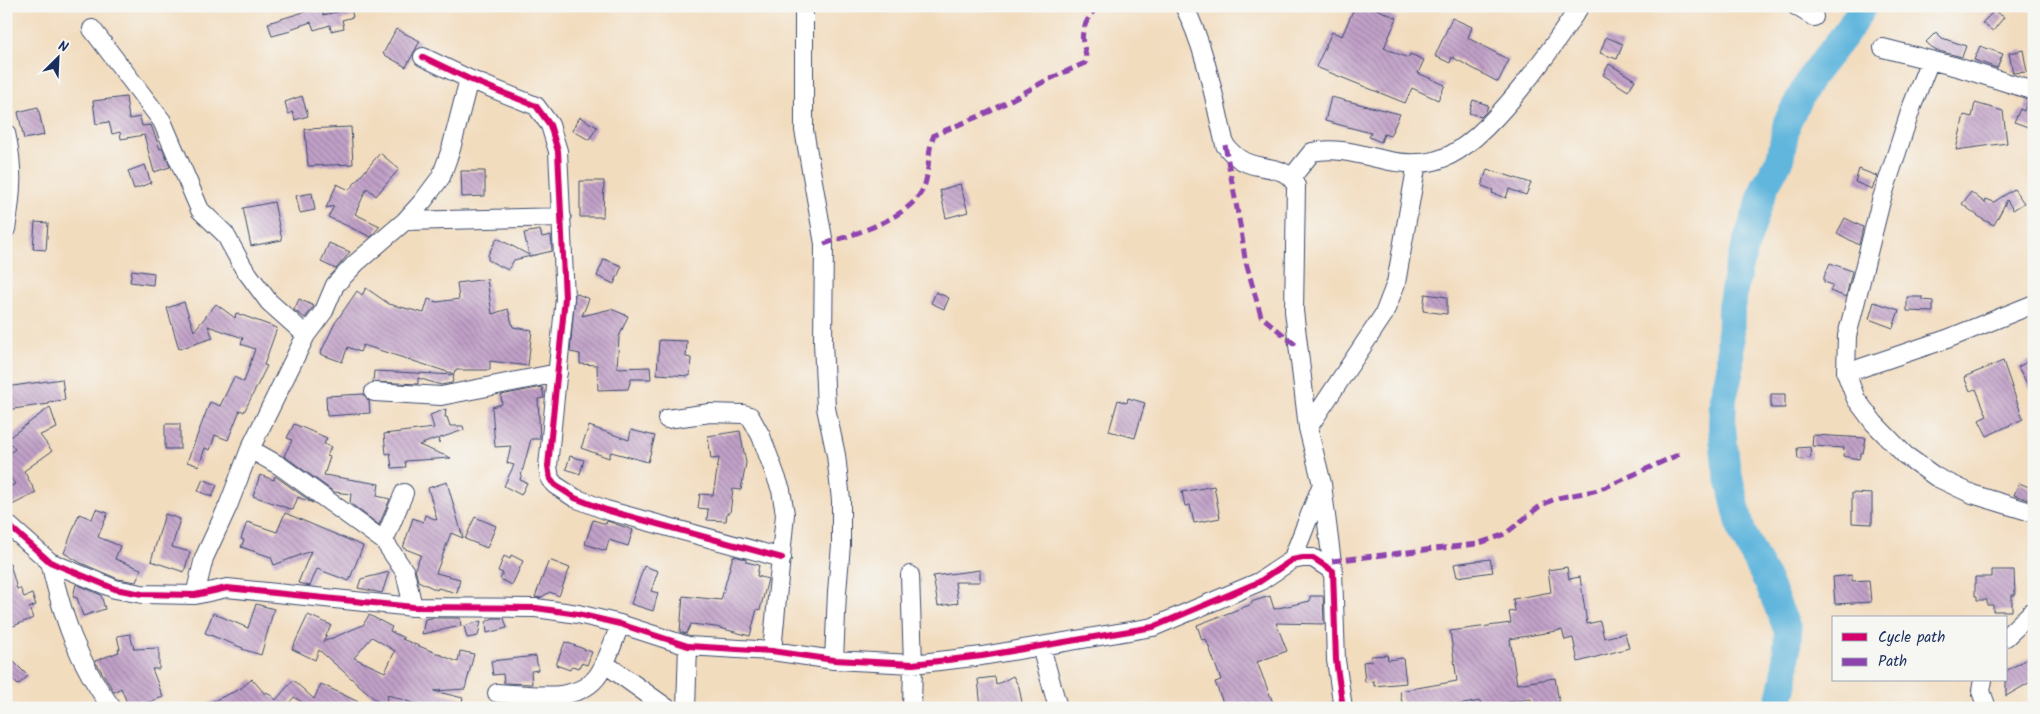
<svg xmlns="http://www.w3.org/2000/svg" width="2040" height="714" viewBox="0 0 2040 714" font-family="Kalam,sans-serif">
<defs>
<pattern id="building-back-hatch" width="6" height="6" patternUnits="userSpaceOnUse" patternTransform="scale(1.25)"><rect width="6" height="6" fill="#c1a0c7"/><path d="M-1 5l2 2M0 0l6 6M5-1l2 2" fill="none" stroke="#9c83a5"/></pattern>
</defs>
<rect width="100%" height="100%" fill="#f6f6f2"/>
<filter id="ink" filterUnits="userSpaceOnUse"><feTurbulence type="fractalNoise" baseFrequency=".02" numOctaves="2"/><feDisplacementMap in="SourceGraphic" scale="10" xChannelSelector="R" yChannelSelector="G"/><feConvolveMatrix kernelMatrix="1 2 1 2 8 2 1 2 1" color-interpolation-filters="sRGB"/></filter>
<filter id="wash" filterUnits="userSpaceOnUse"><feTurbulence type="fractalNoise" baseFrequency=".0096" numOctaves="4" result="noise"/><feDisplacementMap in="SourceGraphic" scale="20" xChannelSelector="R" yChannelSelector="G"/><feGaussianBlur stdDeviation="1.12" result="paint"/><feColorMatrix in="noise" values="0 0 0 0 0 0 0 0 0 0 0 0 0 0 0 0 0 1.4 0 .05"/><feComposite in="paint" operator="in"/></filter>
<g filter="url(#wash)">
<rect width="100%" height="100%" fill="#f2dcbe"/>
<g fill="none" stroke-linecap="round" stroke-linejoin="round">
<path stroke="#61b6dd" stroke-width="28" d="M1780,708v-9l5,-22 3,-46 -19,-46 -27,-53 -16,-67 -4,-38 1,-29 7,-28 1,-63 7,-38 27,-83 15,-27 7,-37 24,-45 38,-48 14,-23"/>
</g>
<g id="blocks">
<path fill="url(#building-back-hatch)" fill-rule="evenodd" d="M1355,6h15l27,12 -13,30 24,10 2,-4 14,6 -6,13 27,12 -7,15 -26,-12 -7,15 -89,-36 16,-35 10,4z
M320,7l3,8 28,-6 2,8 -11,3 2,8 -13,3 -1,-6 -16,5 -3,-8 -21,7 1,2 -19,5 -4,-13z
M1994,11l10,6 -11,14 -11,-8z
M1452,18l20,9 -4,11 41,22 -11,22 -46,-25 -2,6 -15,-7z
M396,29l24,12 -14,26 -23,-13z
M1936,32l6,6 24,8 -4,11 -27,-7 -9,-8z
M1606,37l17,7 -6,15 -17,-6z
M1980,46l23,8 -6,14 -23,-8z
M2023,50l4,22 -14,1 -4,-20z
M1609,64l26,16 -7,11 -25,-16z
M302,96l6,20 -13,4 -2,-8 -5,2 -3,-12z
M126,97l3,22 11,-2 2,9 9,-1 9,24 2,-1 8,19 -16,5 -10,-37 -23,4 -1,-7 -8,2 -3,-12 -13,2 -3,-23z
M1331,97l69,17 -10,22 -6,-2 -3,8 -12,-5 2,-4 -46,-12z
M1473,100l15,5 -2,7 -5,5 -12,-4z
M2028,100l6,1v28l-20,-7 6,-13 4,2z
M1975,103l28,8 4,32 -51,7 8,-35 8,2z
M38,107l6,28 -20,4 -6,-27z
M580,117l17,10 -8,13 -17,-10z
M351,127l2,37 -45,2 -3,-37z
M380,153l19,16 -23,27 -9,-8 -12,26 25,12 -9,11 -43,-20 6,-11 -8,2 11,-24 12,6z
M145,165l6,18 -17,6 -6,-18z
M1487,169l44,14 -5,12 -17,-6 -3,9 -14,-5 1,-3 -11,-4z
M1859,169l18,7 -5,13 -17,-7z
M461,171h24v25l-23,1z
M580,181h24l-1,36h-23z
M960,184l8,28 -22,6 -6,-28z
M2014,189l10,14 -11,7 -6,-10 -13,25 -12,-6 -20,-15 9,-12 14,11 1,-4 8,3z
M312,193l3,17 -15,3 -4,-17z
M274,202l8,38 -31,6 -8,-38z
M1845,218l18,9 -4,18 -22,-12z
M35,222l13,1 -2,27 -13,-1z
M540,230l2,7 9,-2 1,16 -38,9 -6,10 -20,-10v-5l9,-17 32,17 -5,-22z
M329,243l21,9 -14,17 -15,-7z
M604,259l18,7 -8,18 -17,-8z
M1830,263l22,8 -6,26 -16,-6 3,-6 -9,-3v-5z
M132,270l22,3 -1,12 -23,-3z
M487,279l5,35 16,-5 5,18 19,3 -4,36 -38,-5v9h-35l-1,4 -91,-29 -3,7 -12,-5 -6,15 -22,-8 15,-31 22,-32 5,4 4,-7 23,16 35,9 4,-14 9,3 22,-3 -2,-16z
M936,292l13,6 -5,11 -13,-6z
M575,293l14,6 -7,17 29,-7 17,7 -9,21 -2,31 33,-1 1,12h-20l-3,10 -30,1 -1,-25 -17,-1v-10l-10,-2z
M1425,294l22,3v17l-24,-3z
M1907,297h16v3l10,1v11l-26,-1z
M299,299l15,7 -9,12 -11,-8z
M184,302l10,29 22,-27 19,14 1,-5 41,15 -13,37 3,1 -23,46 -4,-2 -12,30 -13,-5 -5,15 -5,-2 -6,18 -12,-4 23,-60 10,4 14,-29 10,5 11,-33 -14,-5 2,-6 -35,-12 5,12 -34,11 -12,-41z
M1874,302l25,8 -6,18 -24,-9z
M659,340l28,1 -1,16 5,1 -1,18 -33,-2z
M2034,358v38l-16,-29z
M2003,361l20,58 -36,17 -8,-16 8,-4 -11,-27 -6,2 -6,-14z
M374,371l42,2 38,2 -2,8 -11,2 -23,-7v6l-45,-2z
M62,379l3,21 -17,2 1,2 -43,6v-23z
M542,387l2,11 -6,1 2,40h-9l-11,41 7,3 -6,12 -17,-9 10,-21 -7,-2 4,-17 -16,1 -3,-40 10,-3 -1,-9z
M364,394l5,7 1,12 -43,3 -1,-20z
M1771,394h14v14h-14z
M1128,398l17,5 -10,35 -26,-7 9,-31 9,3z
M50,407l7,21 -17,7 12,16 -28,20 12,22 -30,15v-19l9,-5 -9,-12v-16l9,-7 -8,-10z
M446,409l-1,8h2l3,9h13l1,4 -24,8 -1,5 -1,-5 -19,7 32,13 -46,3 1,6 -14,1 -2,-15 -4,1 -2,-20 50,-6 -4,-13z
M165,424h15v25h-15z
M294,424l33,14 -3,6 7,3 -4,9 3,1 -6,18 55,9 -2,12 13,3 -11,26 -29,-22 1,-9 -17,-2 -50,-36 8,-16 -5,-2z
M589,426l40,14 2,-10 24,6 -7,26 -37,-10 -2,6 -28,-10z
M740,431l6,32 -5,27 -8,-1 -3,24h-3l-1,8 -19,-1 1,-11 -10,-1 2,-14 13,1 6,-37 -8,1 -3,-23z
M1813,435l53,3 -3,15h-2l-2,6 -16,-3 1,-8 -32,-2z
M1810,447l1,11 -13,1 -1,-11z
M570,456l14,4 -4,14 -14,-5z
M260,475l14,5 1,-4 38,27 -15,-6 -5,13 -40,-14z
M203,479l14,6 -5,12 -14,-6z
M447,482l16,56 -12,-5 -15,40 24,6 -3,14 -19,-5 -1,2 -19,-9 -3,-13 6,-13 -18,-7 10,-30 10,4 2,-7 12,5 -9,-32z
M2019,483l15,6 -2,12 -18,-6z
M1214,486l6,32 -26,5 -4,-18 -5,1 -3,-14z
M1852,493l20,1v30l-20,-1z
M96,509l12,4 -10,24 22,9 -5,13 26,10 -5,13 -18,-3 -37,-16 -17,-10 15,-39 13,5z
M285,513l78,33 -14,35 -32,-12 -7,17 -12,-3 13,-32 -37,14 -3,-8 -30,-10 3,-7 -3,-1 6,-17 30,10z
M165,514l15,5 -8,28 18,5 -6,20 -33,-11z
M475,517l21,9 -9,22 -22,-9z
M593,520l13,4 1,-3 26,9 -5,16 -19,-6 -3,11 -21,-7z
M511,555l12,6 -11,24 -12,-6 3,-6 -5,-2 6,-15 6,3z
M733,556l13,3v3l13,3 -2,11 11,3 -8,31 -3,-1 -7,27 -34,-9 -25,-3 -5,10 -6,-2 3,-36 38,4z
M1490,559l3,13 -36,5 -3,-13z
M549,560l21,8 -3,7 -8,21 -9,-4 -10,6 -5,-1z
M6,564h4l7,25 3,-1 4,9 8,-3 4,11 -7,3 4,10 -27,11z
M644,566l14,5 -7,20 7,2 -5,18 -22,-7z
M1567,567l2,12 11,-2 7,47 13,-3 4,17 21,-5 4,15 -51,14 -5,-24 -8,2 -3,-10 -52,9 7,45 38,-6 5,30h-28l-1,-9 -50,7 -1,-5 -38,7h-39l-3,-17 57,-10 -7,-50 61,-8 -2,-11 6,-1 -2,-12 38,-7 -3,-22z
M980,570v12h-25l3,21 -20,3 -5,-30z
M1992,570h22l1,25h-3v16h-19v-6h-6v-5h-10v-4h-2v-19h17z
M389,572l-7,21 -24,-5 3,-9z
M1852,575v6l17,-1 2,22 -36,2 -2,-27z
M76,584l25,11 4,14 -22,7 -6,-18 -4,-1z
M1270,596l4,13 36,-8v-5h13l1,28 -48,-1 11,28 -30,11 18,46h-50l-10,-26 6,-2 -15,-41 -4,1 -5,-15 55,-21 -1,-2z
M256,604l18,5 -13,46 -19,-6 1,-1 -38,-15 8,-20 35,15z
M308,615l23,10 -8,17 40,-17 6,-10 23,12 -2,4 14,7 -2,1 56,23 2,-11 14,3 -9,35 -31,2 29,7 -3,10h-38v-2l-34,-11 -4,12 -65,-57 -4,10 -23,-11zM372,637l23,14 -10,21 -31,-14z
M432,618h28l1,8 -39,8 3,-15z
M493,618h11l3,10 -20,5 -1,-11z
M481,621l-3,15 -11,2 -3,-12z
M130,634l4,15 25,-1v21h-7l11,28 -30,11h-4l-8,-20 -7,4 -19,-31 24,-9 -1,-3h2l-3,-13z
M565,642l27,10 -5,13 -6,-2 -2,5 -7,-2 -2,4 -14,-5z
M6,654l22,22 -10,9 -12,-12z
M1387,655l1,5 15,-2 3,25 -32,3v-5l-9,1 -2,-20 9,-1 -1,-5z
M2034,655v25l-28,16v-25z
M536,656l2,14 -7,1 1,13 -28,-1 -1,-9 -10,1 -2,-14z
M1013,676l6,11 4,21h-42l-3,-29 17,-2 1,8z
M252,679l13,15 2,-2 9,8 17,-20 21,19 7,-15 50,24h-61l-16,-11 -9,11h-87l42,-19z"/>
</g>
</g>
<g filter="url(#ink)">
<use href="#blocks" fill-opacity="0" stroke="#3b496c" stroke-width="1"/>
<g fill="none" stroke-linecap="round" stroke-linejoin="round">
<defs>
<path id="street" d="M804,6v124l20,114 -1,98 3,66 10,47 5,45v45l-4,47 -3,68
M1184,6c22,43 30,92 41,139 6,8 11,13 20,17 19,9 41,2 51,24l-2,125 14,117 14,56 11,87
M1796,6l18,11
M92,29l70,92 38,89 25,24 18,33 26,35 37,33
M1883,48l74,19 77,24
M423,57l46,22 67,27 14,19 8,26 7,147 -17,168 2,13 5,6 20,13 31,12 176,48
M1930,60l-18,46 -31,95 -34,135 -1,37 10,26 18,24 31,32 31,22 36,17 62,19
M6,133c8,35 6,60 0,96
M1292,177l20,-25c37,-8 69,13 105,11 8,0 19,-2 26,-5 44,-15 111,-112 137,-152
M405,221l157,-4
M1846,373l101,-34 87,-35
M374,392l67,4 117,-23
M667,419l43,-6 33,1 7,2 11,20 20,54 4,24 -13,137
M1308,428l76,-114 12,-31 21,-120
M250,449l30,17 104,75 21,31 8,35
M6,523l44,39 65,27 27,5 53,1 32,-7 186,19 123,1 42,6 42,10 68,22 84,5 62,9 79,4 69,-8 171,-29 106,-45 33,-22 11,-2h10l20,13 3,89 7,48
M384,541l20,-48
M1292,560l30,-76
M50,562c13,56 27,99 62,146
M910,575l3,89 -1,44
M195,595l9,-37 24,-52 22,-57 56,-114 18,-24 11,-26 21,-22 49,-42 18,-20 18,-24 10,-28 18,-70
M2006,637l28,-27
M1041,647l17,61
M604,663l63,45
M1983,680l-2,11 6,17
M497,693c32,1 82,12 102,-19 9,-15 15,-33 21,-50
M686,708l2,-62"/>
</defs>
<use href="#street" stroke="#3b496c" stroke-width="20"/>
<use href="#street" stroke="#fff" stroke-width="18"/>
<path stroke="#8e44ad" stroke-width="5" stroke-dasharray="10 5" stroke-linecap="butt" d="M1225,145l16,85 4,29 16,57 37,31
M824,244c30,-10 90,-26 101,-60 5,-16 2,-34 9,-49l55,-23 56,-31 40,-18c2,-8 0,-12 -2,-20 -3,-14 6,-26 14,-37
M1332,561l145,-17 28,-10 35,-28 17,-8 37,-7 12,-4 76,-34"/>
<defs>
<path id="cycleway" d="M423,57l46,22 67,27 14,19 8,26 7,147 -17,168 2,13 5,6 20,13 31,12 176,48
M6,523l44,39 65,27 27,5 53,1 32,-7 186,19 123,1 42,6 42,10 68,22 84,5 62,9 79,4 69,-8 171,-29 106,-45 33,-22 11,-2h10l20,13 3,89 7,48"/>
</defs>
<use href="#cycleway" stroke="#f6f6f2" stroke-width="9"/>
<use href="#cycleway" stroke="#d6006c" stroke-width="6"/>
</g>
</g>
<rect width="2040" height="714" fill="none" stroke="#f6f6f2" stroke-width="25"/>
<rect x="1832" y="616" width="175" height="65" fill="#f6f6f2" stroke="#9ea6b7"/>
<rect x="1842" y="633" width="25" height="8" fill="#d6006c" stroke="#9ea6b7"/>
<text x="1878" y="642" font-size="15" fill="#1b2f5e">Cycle path</text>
<rect x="1842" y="658" width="25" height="8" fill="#8e44ad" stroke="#9ea6b7"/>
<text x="1878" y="666" font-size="15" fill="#1b2f5e">Path</text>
<g transform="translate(58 58) rotate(24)" stroke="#f6f6f2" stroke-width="4" paint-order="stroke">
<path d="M0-4L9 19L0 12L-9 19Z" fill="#1b2f5e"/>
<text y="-8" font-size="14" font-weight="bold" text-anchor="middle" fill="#1b2f5e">N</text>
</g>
</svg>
